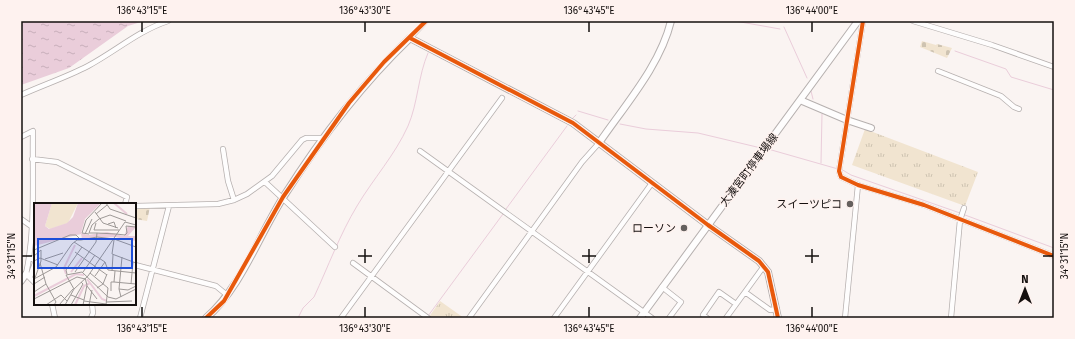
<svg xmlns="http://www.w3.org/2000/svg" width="1075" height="339" viewBox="0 0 1075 339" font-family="'Fira Sans','Noto Sans JP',sans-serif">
<defs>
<pattern id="cemetery-stones" width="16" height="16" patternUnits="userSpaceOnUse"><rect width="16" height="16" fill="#f1e4d0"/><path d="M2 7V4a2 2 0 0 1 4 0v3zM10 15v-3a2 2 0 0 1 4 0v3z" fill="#cec3b1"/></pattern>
<pattern id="park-tufts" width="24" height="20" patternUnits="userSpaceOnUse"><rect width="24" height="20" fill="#f1e4d0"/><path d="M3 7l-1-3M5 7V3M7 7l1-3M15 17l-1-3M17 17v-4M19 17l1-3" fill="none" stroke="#cec3b1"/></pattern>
<pattern id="water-ripples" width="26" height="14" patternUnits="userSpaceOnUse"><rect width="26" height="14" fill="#eacdda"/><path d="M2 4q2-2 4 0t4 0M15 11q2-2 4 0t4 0" fill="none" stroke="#c8afba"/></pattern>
</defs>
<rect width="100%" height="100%" fill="#faf4f2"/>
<path fill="url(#cemetery-stones)" d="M922,41l14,4 1,-1 15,4 -5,10 -27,-11z
M150,207l-3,14 -12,-2v-11z"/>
<path fill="url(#park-tufts)" d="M865,129l113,43 -13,34 -113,-41z
M440,301l24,17 -35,-1z"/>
<path fill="url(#water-ripples)" d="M21,21h123l-16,5 -59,42 -48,17z"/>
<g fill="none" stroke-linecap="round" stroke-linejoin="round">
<path stroke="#eacdda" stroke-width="1" d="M735,21l45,8
M784,27l23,51
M955,51l51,18 5,8 43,13
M811,91l2,8
M578,111l30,9
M572,119l4,-4
M620,124l26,5 52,4 63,15
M768,149l70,20
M821,163l1,-49
M841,169l10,6 109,38
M506,209l61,-83
M965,215l89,33
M428,316l75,-102
M298,318l5,-10 11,-11c14,-30 26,-63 43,-91 16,-27 38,-51 51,-80 10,-23 10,-50 20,-73"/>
<defs>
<path id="street" d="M863,21l-24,150 2,6 17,8 66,20 130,51
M913,21l79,24 62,22
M410,38l16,-17
M938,71l63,25 13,11 5,2
M21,95c22,-10 46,-18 67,-29 28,-15 50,-35 80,-45
M21,137l12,-6c-1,47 3,97 -7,143l9,9
M223,149l5,32 6,19
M420,151l232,167
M32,159l25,3 70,35 -2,7
M265,182l70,65
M135,206l83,-2 16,-4 13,-6 25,-18 30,-36 4,-2h17
M21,219l10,7h4
M30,258l4,1 1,4 -5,14
M353,263l75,55
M135,265l81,21 11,9
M662,287l19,15 -12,16
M745,292l25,18 7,-1
M52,304l3,14
M91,318l2,-5 -1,-9
M140,318l29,-112
M341,318l161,-220
M469,318l113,-156 17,-19
M554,318l98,-135
M707,318l-4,-3 16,-23 17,12
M726,318l38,-52
M845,318l13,-133
M951,318l9,-98 4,-12"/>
<path id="secondary" d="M800,100l47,20 24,8
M599,143c26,-38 61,-77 72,-122
M21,281l5,-7
M206,318c35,-30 53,-83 78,-122 36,-57 77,-111 126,-158l163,85 135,102 51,36 9,11 10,46
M640,318l218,-297"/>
</defs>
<use href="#street" stroke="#b6b0af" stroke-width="6"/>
<use href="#secondary" stroke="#b6b0af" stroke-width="8"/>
<use href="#street" stroke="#fefdfd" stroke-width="4.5"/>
<use href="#secondary" stroke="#fefdfd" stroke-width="6"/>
<defs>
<path id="cycleway" d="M863,21l-24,150 2,6 17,8 66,20 130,51
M410,38l163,85 135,102 51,36 9,11 10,46
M206,318l18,-17 59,-104 66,-94 35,-41 42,-41"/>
</defs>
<use href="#cycleway" stroke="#fef2ef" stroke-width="6"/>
<use href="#cycleway" stroke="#e8590c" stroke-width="4"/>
</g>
<path fill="none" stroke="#15100f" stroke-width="1.5" d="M142,22v10M365,22v10M589,22v10M812,22v10M365,249v14M589,249v14M812,249v14M22,256h10M358,256h14M582,256h14M805,256h14M1043,256h10M142,307v10M365,307v10M589,307v10M812,307v10"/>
<g fill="#65605e" stroke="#fef2ef" stroke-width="1.5">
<circle cx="850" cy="204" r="4"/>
<circle cx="684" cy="228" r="4"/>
</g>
<g text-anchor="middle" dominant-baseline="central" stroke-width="3" stroke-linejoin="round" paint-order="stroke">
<g font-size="11" fill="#15100f" stroke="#fef2ef">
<text transform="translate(749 170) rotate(-53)">大湊宮町停車場線</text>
</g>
<g font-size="11" fill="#15100f" stroke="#fef2ef" text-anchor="end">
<text x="842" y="204">スイーツピコ</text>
<text x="676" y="228">ローソン</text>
</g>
</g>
<g transform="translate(34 203)">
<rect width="102" height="102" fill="#faf4f2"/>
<path d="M18,0h26l-10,20 -18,6 -5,-3z" fill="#f1e4d0"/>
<path d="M1,0h17l-7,23 4,3 18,-6 6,-6 5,-14h23l-16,16 -4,14 7,2 19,-3 17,4 4,-10 8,1 -8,9h8v5l-21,-4 -33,2 -1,-5 -47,12z" fill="#eacdda"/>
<path fill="none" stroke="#eacdda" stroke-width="2" d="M80,0l13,11M37,69l11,-14M32,71l-2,-6 11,-23M53,76l15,20 5,2M0,93l42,-22 8,1M41,102l9,-19 6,-3"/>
<path fill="none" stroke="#9e9997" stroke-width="1" d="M72,0l4,6 26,9M61,9l8,11 15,5M62,11l11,-9M65,16l11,-4 16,6M62,20l-2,7h25M74,21l6,-2 2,6M63,30l19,1M51,31l7,-15M55,31l-7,-1 4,-13 16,-17M82,31l9,1 2,-2 -1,-7 10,1M80,36l22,8M80,37l-2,14 24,9M40,39l31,20 3,8 28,3M0,47l36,-15h6l5,5 16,-3 17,2M41,49l32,23M0,53l7,-6v11l-6,17M11,56l18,-6M0,58l6,-3 18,7M6,60l6,21 10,18 -2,3M78,68l1,-16M41,69l21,-30 1,-9h-8l3,-8 7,-6M49,69l12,-17M56,70l18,15 -2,17M33,71l-1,-4 16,-23M61,73l10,-14M0,76l22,-12 16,-23 5,-4h4M80,79l22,2M0,81l11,-7M97,81l2,-22M53,83l10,13M63,85l6,-4 4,-10M40,86l-8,-14 16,-3 26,25 8,2 20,-10M85,86l9,1 8,-4M77,88v-9h3l1,-11M0,89l12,-8M37,92l13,5M87,94l-2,-8 3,-32M0,96l43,-22 8,2M50,98l22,3M72,99l26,-1M12,102l15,-10 6,6M25,102l14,-16M31,102l9,-16 14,-13 37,-54 11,3M37,102l12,-21 -2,-2M49,102l4,-20 -2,-7M55,102l3,-15"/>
<path fill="#1d4ed8" fill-opacity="0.15" stroke="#1d4ed8" stroke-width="2" d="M4,36h94v29h-94z"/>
<rect width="102" height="102" fill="none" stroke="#15100f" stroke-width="2"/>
</g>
<rect width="1075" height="339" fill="none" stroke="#fef2ef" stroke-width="44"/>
<g transform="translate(1025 289)" stroke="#fef2ef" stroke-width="3" paint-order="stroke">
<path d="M0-3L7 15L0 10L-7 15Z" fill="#15100f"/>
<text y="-6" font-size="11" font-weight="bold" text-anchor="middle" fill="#15100f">N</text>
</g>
<rect x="22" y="22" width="1031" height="295" fill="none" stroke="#15100f" stroke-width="1.5"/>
<g font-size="10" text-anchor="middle" fill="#15100f">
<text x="142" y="14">136°43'15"E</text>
<text x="365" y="14">136°43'30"E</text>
<text x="589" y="14">136°43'45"E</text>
<text x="812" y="14">136°44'00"E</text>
<text transform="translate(11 256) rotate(-90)" y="4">34°31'15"N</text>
<text transform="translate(1064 256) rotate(-90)" y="4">34°31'15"N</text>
<text x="142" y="332">136°43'15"E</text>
<text x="365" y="332">136°43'30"E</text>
<text x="589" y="332">136°43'45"E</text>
<text x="812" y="332">136°44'00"E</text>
</g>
</svg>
